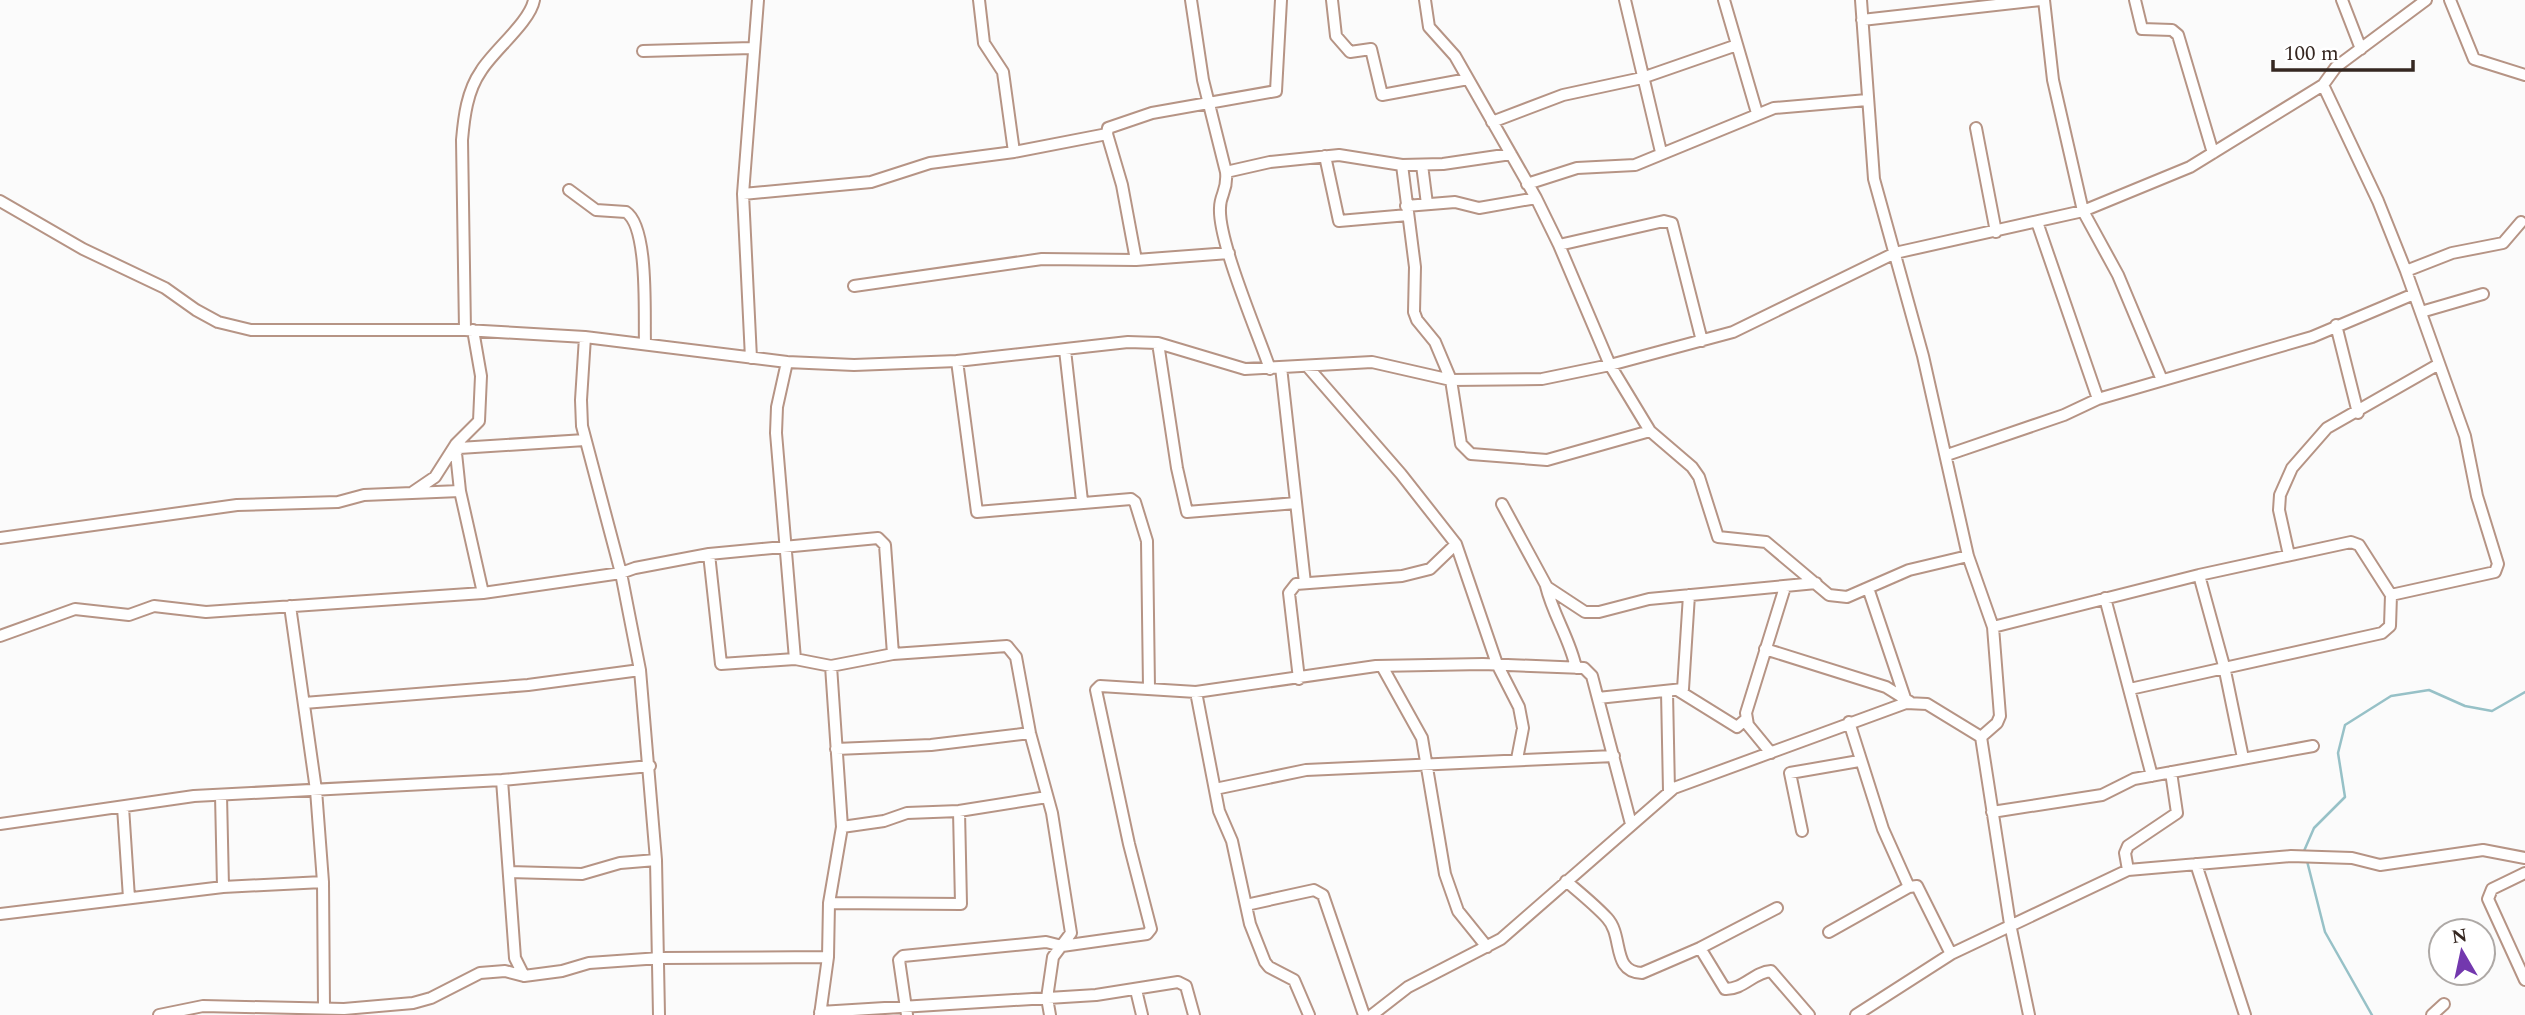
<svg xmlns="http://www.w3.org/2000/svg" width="2525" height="1015" viewBox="0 0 2525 1015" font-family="Spectral,serif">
<rect width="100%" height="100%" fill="#fbfbfb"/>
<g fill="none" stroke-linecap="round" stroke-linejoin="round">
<path stroke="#97c1c7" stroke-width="2.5" d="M2304,851l10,-23 31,-31 -7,-44 7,-28 46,-29 38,-6 36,16 27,5 33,-19
M2307,861l18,71 47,83"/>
<defs>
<path id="minor" d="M979,0l5,43 19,29 11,80
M1191,0l12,80 23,92c2,19 -6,22 -6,36 -2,33 38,126 50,161
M1332,0l4,36 14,16 21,-3 11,46 86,-16
M1425,0l4,27 26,29 81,142 23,47 51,120 40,66 42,36 7,10 19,60 48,5 63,53 18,2 62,-27 59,-14
M1625,0l36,152
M1724,0l33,113
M1861,0l13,179 49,177 45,200 25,71 7,89 -3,7 -16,14
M2044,0l9,80 30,131 35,64 44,105
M2135,0l7,29 30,1 6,5 35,118
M2342,0l19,49
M2450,0l24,59 51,16
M1862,20l179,-20
M643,51l109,-3
M2323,85l55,116 28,70 59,165 12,60 21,68 -3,8 -104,23
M1492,122l71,-27 79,-17 95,-33
M1976,128l20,104
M1325,156l14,65 69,-6
M1402,165l13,102 -1,45 3,8 18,22 16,38 10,64 10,10 76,6 103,-29
M1422,165l5,39
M1226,172l44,-10 69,-7 63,10 41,-1 68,-10
M1527,184l50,-16 58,-3 139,-57 93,-8
M569,190l27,20 30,2c23,15 18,104 19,131
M743,194l128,-12 59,-19 84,-11 93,-18
M0,201l83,48 82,39 31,22 22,12 33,8h214l120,7 202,25 67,3 103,-4 171,-19 30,1 87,26 127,-7 79,18 91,-1 68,-14 123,-33 162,-79 188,-42 107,-44 133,-82 13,-18 90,-67
M1406,206l49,-4 24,6 57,-10
M2037,222l61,177
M1559,245l105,-24 8,2 30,118
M1136,260l-14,-75 -15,-51 1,-6 44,-15 124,-22 5,-91
M2406,271l46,-18 51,-10 18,-21
M854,286l188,-27 94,1 93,-7
M2421,312l62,-18
M2336,325l22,88
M465,330l-3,-190c2,-23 5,-49 19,-69 12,-20 49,-49 53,-71
M585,337l-4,63 1,26 39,147 19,97 16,190 3,155
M1158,343l19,125 10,44 109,-9
M1065,350l17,151
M751,358l-8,-164 15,-194
M957,361l20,151 154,-13 4,3 12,39 2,147
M787,362l-10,45 -1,26 19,226
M1307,366l94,108 55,70 41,120 22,43 4,21 -6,31
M1281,367l24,216
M1947,455l117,-40 34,-16 214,-62 102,-43
M413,492l22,-15 21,-33 23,-23 2,-45 -8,-46
M1502,504l45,83 38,25h14l50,-13 167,-16
M0,538l237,-33 101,-3 26,-7 96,-4
M709,554l12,110 74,-5 36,7 62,-12 114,-8 9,11 14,76 22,80 19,120 -18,24 -6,41 3,17
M2289,555l-10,-45 1,-15 12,-27 35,-40 112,-64
M2199,575l25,91 19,92
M1546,586c7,29 24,53 30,82
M1868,588l37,110
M483,593l-23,-102 -4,-38 3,-5 126,-8
M2105,598l47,178
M290,606l26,184 7,92 1,125
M1993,627l206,-52 152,-33 8,3 32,50 -1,31 -8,7 -252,56
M0,636l75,-27 54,6 25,-9 52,6 277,-19 138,-20 14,-5 74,-14 169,-16 7,7 8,109
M1765,649l121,38 24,15
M1383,668l39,70 23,136 13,37 29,36
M1299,679l-10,-86 7,-9 106,-8 28,-7 26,-25
M1679,691l58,36 8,-7
M1196,692l23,119 13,30 18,83 15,38 4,5 25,13 15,35
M1667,692l2,99
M1598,698l85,-9 6,-94
M304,703l224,-18 112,-15
M1849,722l34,107 26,58
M1981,737l29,187 19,91
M836,749l95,-4 99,-12
M1771,753l-23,-28 -2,-12 39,-126
M502,780l13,178 9,18
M1215,789l91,-19 308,-14
M221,795l2,92
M123,807l6,91
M1992,812l110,-17 32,-16 179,-33
M0,824l194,-28 308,-16 148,-14
M842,827l42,-6 23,-8 52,-2 88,-14
M1802,831l-12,-58 69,-12
M2196,864l49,151
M2128,870l-3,-17 3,-7 49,-33 -6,-41
M509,872l73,2 38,-11 36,-3
M2525,873l-33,16 -4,10 37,81
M1566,881c14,12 29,24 41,37 17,18 4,54 35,55l58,-25 77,-40
M829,903l132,1 -2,-93
M1246,905l68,-15 9,5 41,120
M0,914l223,-27 100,-5
M1829,932l80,-45 8,-1 34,68
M1700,948l25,41c18,1 29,-17 46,-18l38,44
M1136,990l6,25
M820,1012l276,-17 82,-13 8,4 8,29
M159,1015l44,-9 141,3 69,-6 18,-5 49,-25 25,-2 19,5 38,-5 27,-8 71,-5 168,-1
M820,1015l8,-58 1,-54 13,-76 -11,-161
M907,1015l-8,-55 4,-4 143,-14 16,4 85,-12 4,-5 -22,-85 -33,-154 4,-4 96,6 180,-26 107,-2 101,4 8,8 39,148
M1372,1015l36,-28 93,-48 173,-151 232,-85 21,1 54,33
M1856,1015l95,-61 177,-84 163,-14 61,2 28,7 103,-15 42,8
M2432,1015l12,-11"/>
</defs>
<use href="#minor" stroke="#b69485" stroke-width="14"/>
<use href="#minor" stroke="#fff" stroke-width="10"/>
</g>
<g transform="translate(2462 952) rotate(351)"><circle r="33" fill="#ffffff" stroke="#aea9a6" stroke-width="2"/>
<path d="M0-5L12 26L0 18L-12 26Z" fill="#7338ae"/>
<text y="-10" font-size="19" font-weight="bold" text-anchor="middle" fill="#352721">N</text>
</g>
<path d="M2273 60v10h140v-10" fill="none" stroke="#352721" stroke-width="3.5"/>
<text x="2284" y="60" font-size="21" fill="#352721" stroke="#ffffff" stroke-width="5" paint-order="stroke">100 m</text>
</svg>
